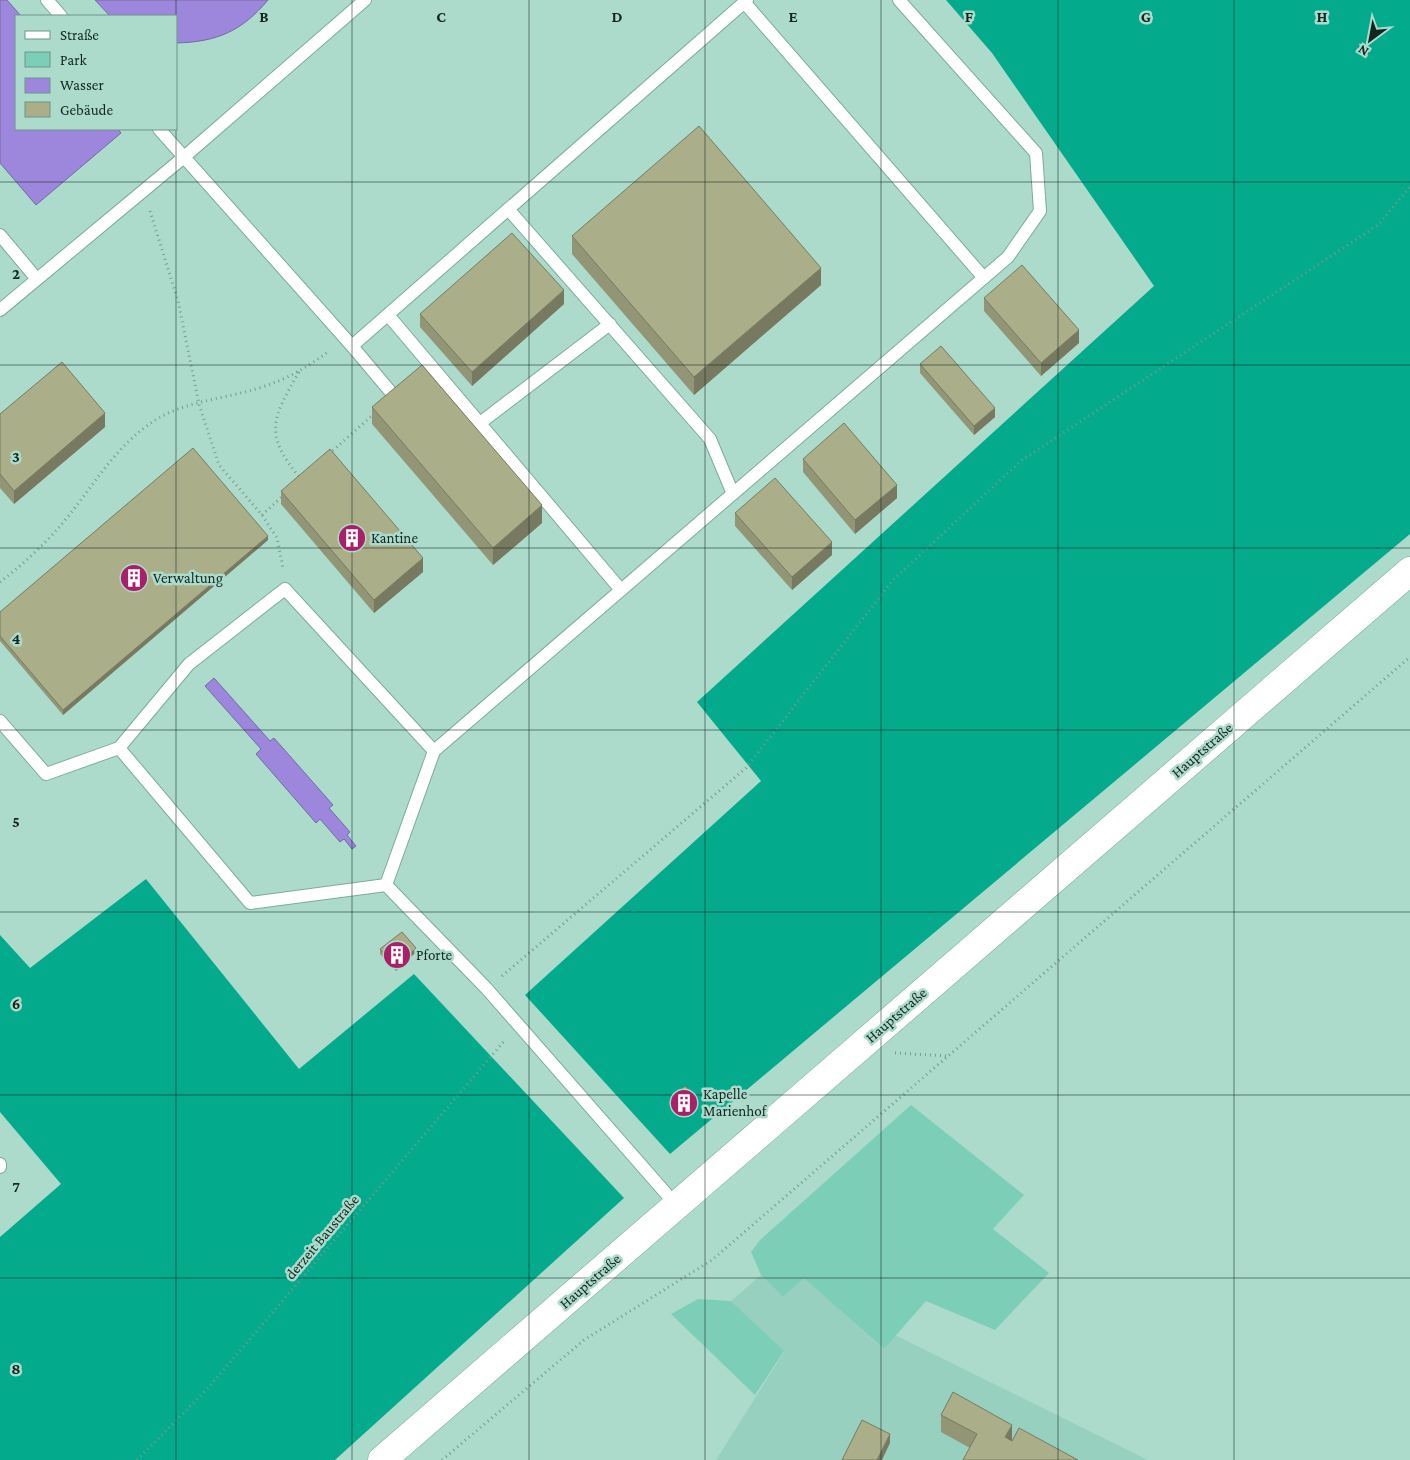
<svg xmlns="http://www.w3.org/2000/svg" width="1410" height="1460" viewBox="0 0 1410 1460" font-family="'Crimson Pro',serif">
<rect width="100%" height="100%" fill="#acdbcc"/>
<path fill="#98d0bf" d="M761,1275l22,22 21,-20 79,72 12,-14 253,125h-432l68,-108 -53,-51z"/>
<path fill="#7dceb7" d="M911,1105l113,90 -31,34 56,44 -54,57 -69,-29 -42,48 -80,-71 -21,19 -22,-22 -10,-23 9,-12z
M698,1299l33,2 53,50 -29,44 -84,-81z"/>
<path fill="#03aa8c" d="M946,0h464v534l-740,620 -145,-159 236,-214 -64,-79 457,-416 -162,-233z
M146,879l153,190 115,-95 210,224 -289,262h-335v-223l61,-53 -61,-72v-177l30,33z"/>
<path fill="#9c87dc" stroke="#736aa4" d="M0,0h7l14,16h-5v113h102l3,4 -85,72 -36,-42z
M95,0h173c-26,31 -51,42 -92,43v-27h-66z
M214,678l56,63 4,-3 59,67 -4,3 21,24 -3,3 9,11 -4,3 -8,-10 -4,3 -20,-23 -4,4 -60,-69 5,-5 -56,-63z"/>
<g fill="none" stroke-linecap="round" stroke-linejoin="round">
<defs>
<path id="lane" d="M47,0l14,16
M744,2l240,276
M159,129l193,217 395,-346
M508,209l202,230 23,55
M0,235l36,43
M0,310l184,-153 181,-157
M388,315l233,275
M352,346l37,44
M480,423l130,-99
M0,721l46,53 73,-26 131,155 136,-18 48,-134 574,-494 32,-46 -4,-58 -137,-153
M119,748l70,-84 96,-75 149,162
M386,885l101,104 190,217
M0,1164v3"/>
<path id="secondary" d="M382,1460l1028,-889"/>
</defs>
<use href="#lane" stroke="#7daa9d" stroke-width="14"/>
<use href="#secondary" stroke="#7daa9d" stroke-width="29"/>
<path stroke="#769b8f" stroke-width="3" stroke-dasharray="1 4" stroke-linecap="butt" d="M150,211l28,90 21,103 20,61 43,50 15,23 6,30
M299,372c-27,47 -36,62 2,107
M329,454l46,-41
M262,515l22,-20
M0,582c21,-16 44,-37 61,-57 29,-34 50,-73 87,-100 32,-24 73,-25 111,-37 26,-8 48,-20 70,-37
M502,976l244,-208 147,-188 129,-120 356,-235 32,-38
M895,1053l53,3
M137,1460l72,-73 296,-347
M442,1460l142,-120 128,-80 698,-603"/>
<use href="#lane" stroke="#fff" stroke-width="12"/>
<use href="#secondary" stroke="#fff" stroke-width="28"/>
</g>
<path fill="#929677" d="M572,236l249,49 -127,110 -122,-141z
M984,298l95,45 -38,33 -57,-65z
M564,304l-92,82 -52,-59v-13z
M920,364l75,53 -21,18 -54,-62z
M372,407l170,116 -49,42 -121,-141z
M0,414l105,13 -91,77 -14,-16z
M803,459l94,39 -42,36 -52,-62z
M281,491l142,81 -49,41 -93,-109z
M735,513l97,42 -40,35 -57,-64z
M268,540l-205,175 -63,-74v-29z
M380,949l36,3 -20,19 -16,-17z
M672,1098l24,4 -13,13 -11,-12z
M941,1415l71,25 -42,8 -29,-16z"/>
<path fill="#777a61" d="M821,268v17l-127,110v-18z
M564,290v14l-92,82v-14z
M1079,330v13l-38,33v-13z
M995,408v9l-21,18v-9z
M105,413v14l-91,77v-13z
M897,485v13l-42,36v-14z
M542,505v18l-49,42v-17z
M268,536v4l-205,175v-5z
M832,542v13l-40,35v-13z
M423,558v14l-49,41v-13z
M416,948v4l-20,19v-4z
M696,1098v4l-13,13v-5z
M1012,1425v17l-7,-5z
M890,1434v9l-8,17h-5z"/>
<path fill="#aaaf8a" stroke="#777a61" d="M699,126l122,142 -127,109 -122,-141z
M512,233l52,57 -92,82 -52,-58z
M1022,265l57,65 -38,33 -57,-65z
M941,346l54,62 -21,18 -54,-62z
M62,362l43,51 -91,78 -14,-17v-60z
M422,365l120,140 -49,43 -121,-141z
M844,423l53,62 -42,35 -52,-61z
M193,448l75,88 -205,174 -63,-74v-24z
M330,449l93,109 -49,42 -93,-109z
M775,478l57,64 -40,35 -57,-64z
M402,932l14,16 -20,19 -16,-18z
M685,1086l11,12 -13,12 -11,-12z
M953,1392l59,33 -7,12 7,4 7,-13 59,32h-115l14,-26 -36,-19z
M862,1420l28,14 -13,26h-35z"/>
<path fill="none" stroke="#142621" stroke-width="1" stroke-opacity="0.55" d="M176,0v16M352,0v1460M529,0v1460M705,0v1460M881,0v1460M1058,0v1460M1234,0v1460M176,16v113M176,129v1331M0,182h1410M0,365h1410M0,548h1410M0,730h1410M0,912h1410M0,1095h1410M0,1278h1410"/>
<defs>
<symbol id="building-disc" viewBox="-11 -11 22 22"><circle r="9.5" fill="#a82068" stroke="#acdbcc"/><path d="M-4-6H4V6H1V3H-1V6H-4ZM-2.5-4.3h1.7v1.8h-1.7ZM.8-4.3h1.7v1.8H.8ZM-2.5-1h1.7V.8h-1.7ZM.8-1h1.7V.8H.8Z" fill="#fff"/></symbol>
</defs>
<g fill-rule="evenodd">
<use href="#building-disc" x="336" y="522" width="32" height="32"/>
<use href="#building-disc" x="118" y="562" width="32" height="32"/>
<use href="#building-disc" x="381" y="939" width="32" height="32"/>
<use href="#building-disc" x="668" y="1087" width="32" height="32"/>
</g>
<g text-anchor="middle" dominant-baseline="central" stroke-width="5" stroke-linejoin="round" paint-order="stroke">
<g font-size="15" fill="#142621" stroke="#acdbcc" text-anchor="start">
<text x="371" y="538">Kantine</text>
<text x="153" y="578">Verwaltung</text>
<text x="416" y="955">Pforte</text>
<text x="703" y="1094">Kapelle<tspan x="703" dy="17">Marienhof</tspan></text>
</g>
<g font-size="15" fill="#142621" stroke="#acdbcc">
<text transform="translate(1202 750) rotate(-41)">Hauptstraße</text>
<text transform="translate(896 1015) rotate(-41)">Hauptstraße</text>
<text transform="translate(322 1237) rotate(-50)">derzeit Baustraße</text>
<text transform="translate(590 1281) rotate(-41)">Hauptstraße</text>
</g>
</g>
<g font-size="16" text-anchor="middle" font-weight="bold" fill="#142621" stroke="#acdbcc" stroke-width="5" stroke-linejoin="round" paint-order="stroke">
<text x="264" y="22">B</text>
<text x="441" y="22">C</text>
<text x="617" y="22">D</text>
<text x="793" y="22">E</text>
<text x="969" y="22">F</text>
<text x="1146" y="22">G</text>
<text x="1322" y="22">H</text>
<text x="16" y="279">2</text>
<text x="16" y="462">3</text>
<text x="16" y="644">4</text>
<text x="16" y="827">5</text>
<text x="16" y="1009">6</text>
<text x="16" y="1192">7</text>
<text x="16" y="1374">8</text>
</g>
<rect x="15" y="15" width="162" height="115" fill="#acdbcc" stroke="#6f9388"/>
<rect x="25" y="31" width="25" height="8" fill="#ffffff" stroke="#6f9388"/>
<text x="60" y="40" font-size="15" fill="#142621">Straße</text>
<rect x="25" y="52" width="25" height="15" fill="#7dceb7" stroke="#6f9388"/>
<text x="60" y="65" font-size="15" fill="#142621">Park</text>
<rect x="25" y="78" width="25" height="15" fill="#9c87dc" stroke="#6f9388"/>
<text x="60" y="90" font-size="15" fill="#142621">Wasser</text>
<rect x="25" y="102" width="25" height="15" fill="#aaaf8a" stroke="#6f9388"/>
<text x="60" y="115" font-size="15" fill="#142621">Gebäude</text>
<g transform="translate(1370 40) rotate(212)" stroke="#acdbcc" stroke-width="4" paint-order="stroke">
<path d="M0-4L9 19L0 12L-9 19Z" fill="#142621"/>
<text y="-8" font-size="14" font-weight="bold" text-anchor="middle" fill="#142621">N</text>
</g>
</svg>
